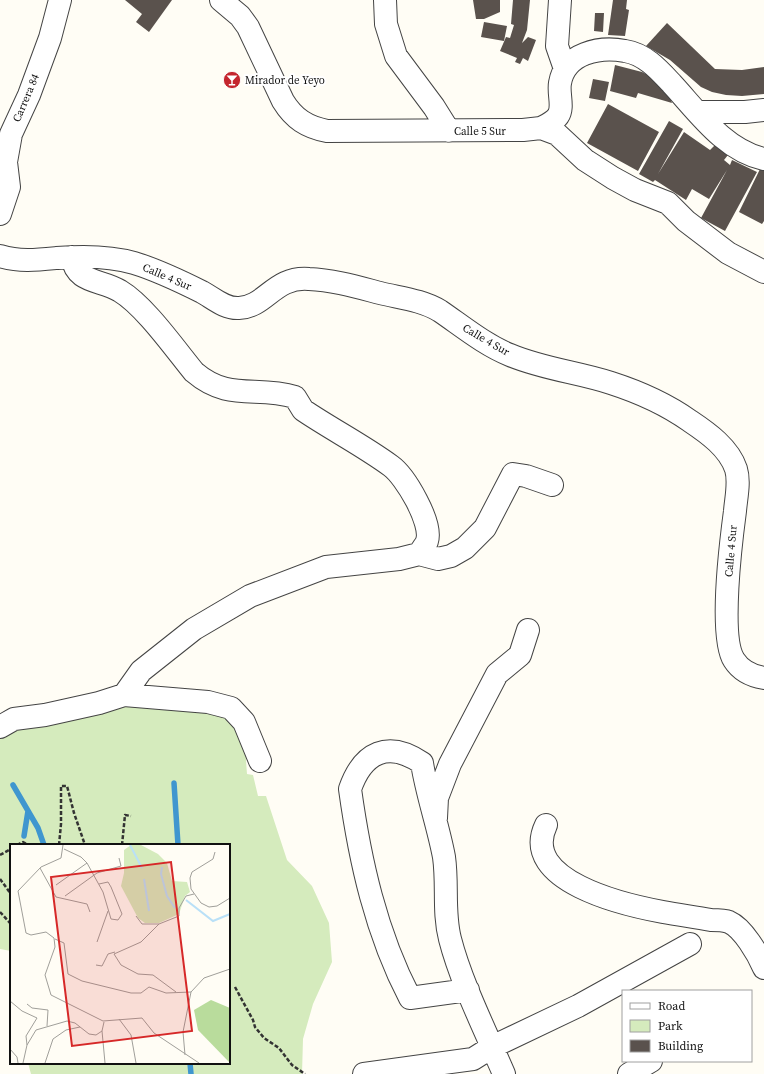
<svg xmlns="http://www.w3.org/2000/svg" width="764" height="1074" viewBox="0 0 764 1074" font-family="'Source Serif 4',serif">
<rect width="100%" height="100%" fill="#fffdf5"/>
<path fill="#d5ebbd" d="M103,704l110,6 22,9 14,27 -3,15 1,13 6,1 5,21h8l21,64 25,26 17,37 3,39 -19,42 -10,35 -1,35h-271l-3,-11h201v-218h-218v106l-11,-2v-217z"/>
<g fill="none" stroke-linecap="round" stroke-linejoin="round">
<path stroke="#3f96cf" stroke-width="5.5" d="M174,783l4,62
M13,785l25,43 6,17
M24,836l4,-25
M190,1063l1,11"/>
</g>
<path fill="#5a524d" d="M125,0h47l-23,32 -13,-10 6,-8z
M473,0h27v12l-16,7h-8z
M513,0h17l-3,30 -5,13 6,-6 8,3 -8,21 -5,-3 -3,6 -5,-2 2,-4 -17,-7 6,-14 4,1 4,-13 -3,-1z
M613,0h14l-1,9 3,1 -4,26 -17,-1z
M595,13h9l-1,19 -9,-1z
M484,22l23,4 -3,15 -23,-4z
M667,23l48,46 27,1 22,-3v27l-22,2 -16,-1 -14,-3 -11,-5 -31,-27 -24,-14z
M615,65l27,7 10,5 17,18 3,8 -34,-10 -2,5 -26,-7z
M593,79l16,3 -4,19 -16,-3z
M608,104l51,28 -21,39 -51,-28z
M669,121l14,8 -25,45 26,-42 26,18 5,-5 13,10 -4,5 6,5 2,-5 25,12 -32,59 -24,-13 26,-48 -18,29 -17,-10 -6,11 -31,-20 -2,2 -14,-8z
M761,167l3,1v53l-2,3 -23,-12z"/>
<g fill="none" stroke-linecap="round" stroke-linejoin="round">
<defs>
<path id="minor" d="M221,0l19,16 8,11 35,74c11,18 24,26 44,30l196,-1 18,-2 16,6 28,26 28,18 22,12 33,13 18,18 42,32 36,19
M385,0l1,24 10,32 38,51 15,24
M560,0l-3,46 8,23
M698,112h47l19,-2
M541,128c6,-3 13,-6 17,-12 6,-9 0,-22 2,-33 5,-30 40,-37 65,-32 20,3 34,19 47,33 26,28 52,66 92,75
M0,214l9,-27 -3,-25 5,-28 18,-39 21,-57 10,-38
M0,256c19,6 37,4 57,2 25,-2 53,-2 77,5 23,7 46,18 68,29 11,6 23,17 37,16 27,-1 35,-32 70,-29 24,1 48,8 71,14 20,5 42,7 60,18 22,15 45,34 70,44 33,14 67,17 101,28 28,9 55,21 79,38 18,12 39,27 46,48 4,13 0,29 -1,42 -4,30 -16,126 -1,149 7,11 18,16 30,18
M419,554l19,5 13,-3 14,-8 20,-20 28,-54 13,2 26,9
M124,695l84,7 23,6 13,14 16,39
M0,727l14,-8 31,-4 54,-12 25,-8 17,-24 53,-42 56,-33 76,-29 73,-8 20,-5c2,-4 7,-9 8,-13 6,-18 -22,-65 -36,-75 -27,-20 -60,-37 -88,-56l-8,-13c-39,-12 -66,5 -101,-25 -19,-23 -49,-66 -74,-81 -19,-12 -44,-7 -48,-34
M436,818l1,-20 13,-34 47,-90 23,-19 8,-25
M546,825c-27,56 79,80 117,87 16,3 32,5 48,8 6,0 13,0 18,2 14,6 29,32 35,46
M468,990l-58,8c-34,-65 -50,-137 -60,-209 13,-37 38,-49 72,-26 5,32 16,62 22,94 4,28 -1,55 6,82 11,43 36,93 54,135
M364,1074l109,-15 19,-12 86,-41 112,-62
M629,1074l22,-13"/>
</defs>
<use href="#minor" stroke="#444" stroke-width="24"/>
<path stroke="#333" stroke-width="2.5" stroke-dasharray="4 2" stroke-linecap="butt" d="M17,845l6,-3 5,3
M59,845l2,-21v-38h6l7,27 11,32
M122,845l3,-30 6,1
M0,855l11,-6
M0,879l11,15
M0,912l11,12
M235,987l18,33 2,7 9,11 15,10 13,17 13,9"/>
<use href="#minor" stroke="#fff" stroke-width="22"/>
</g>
<defs>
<symbol id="bar-disc" viewBox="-11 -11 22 22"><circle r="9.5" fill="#c4262e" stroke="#fff"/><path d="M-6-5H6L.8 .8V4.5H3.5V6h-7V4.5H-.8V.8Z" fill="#fff"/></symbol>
</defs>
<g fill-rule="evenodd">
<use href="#bar-disc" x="222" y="70" width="20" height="20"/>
</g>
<g text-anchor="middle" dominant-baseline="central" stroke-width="4" stroke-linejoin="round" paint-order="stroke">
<g font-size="11" fill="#111" stroke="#fff" text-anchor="start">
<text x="245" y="80">Mirador de Yeyo</text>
</g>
<g font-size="11" fill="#111" stroke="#fff">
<text transform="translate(26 98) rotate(-67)">Carrera 84</text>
<text x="480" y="131">Calle 5 Sur</text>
<text transform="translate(167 277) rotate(23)">Calle 4 Sur</text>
<text transform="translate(486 340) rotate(30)">Calle 4 Sur</text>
<text transform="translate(731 551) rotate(-85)">Calle 4 Sur</text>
</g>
</g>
<g transform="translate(10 844)">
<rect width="220" height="220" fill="#fffdf5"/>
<path d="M121,1h10l17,9 9,9 5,18 15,1 3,10 -5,4 -6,18 -20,9h-14l-7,-5 -17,-32 3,-13v-23z" fill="#d5ebbd"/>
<path d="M201,156l19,8v55l-32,-33 -4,-20z" fill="#b9dc9c"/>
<path fill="none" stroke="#b9e0f7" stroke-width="2" d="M120,1l12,23M152,23l-1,7 6,22 8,12M134,35l5,32M176,56l27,21 17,-7"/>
<path fill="none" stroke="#a09f9a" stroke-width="1" d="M53,1l-2,13 -20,9 -23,24 8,42 5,2 15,-3 8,6 1,9 -10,28 6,20 52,26 39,-3 12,15 45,30M205,8l-2,7 -21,13 -2,6 1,11 10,14 8,4 8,-1 13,-8M77,19l16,29 8,27 7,1 4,-6 -11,-27 -3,-5 -9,2M30,24l16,29 31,7 3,8M46,41l31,-22 -6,-6 -17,-8M55,52l32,-23 24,-7 -2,-8M126,72l6,8h17M45,95l9,4 4,31 14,7 49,12h10l8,-6 17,6 25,-1M87,98l11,-31M86,121l6,1 6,-12 7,-2M166,148l-23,-17 -15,-1 -17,-9 -7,-11 27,-12 18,-18 20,-8v-8l7,-12 8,-2M0,157l12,10 15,7 -11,18 1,9M17,160l5,4 16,2 -1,16M109,175l12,16 5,28M92,187l3,32M0,205l7,8 1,6M175,211l-2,-23 8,-40 13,-14 26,-9M13,219l4,-18 9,-15 31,-9 8,2 14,11 7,1 6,-4 2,-9M35,219l8,-24 13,-9 14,-3"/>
<path fill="#d62828" fill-opacity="0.15" stroke="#d62828" stroke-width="2" d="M161,18l21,169 -120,15 -21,-169z"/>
<rect width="220" height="220" fill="none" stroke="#111" stroke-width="2"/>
</g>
<rect x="622" y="990" width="130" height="72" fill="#ffffff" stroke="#a0a0a0"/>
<rect x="630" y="1003" width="20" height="6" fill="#ffffff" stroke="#a0a0a0"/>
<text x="658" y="1010" font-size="12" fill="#111111">Road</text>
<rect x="630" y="1020" width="20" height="12" fill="#d5ebbd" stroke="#a0a0a0"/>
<text x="658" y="1030" font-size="12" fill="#111111">Park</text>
<rect x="630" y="1040" width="20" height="12" fill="#5a524d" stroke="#a0a0a0"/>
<text x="658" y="1050" font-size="12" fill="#111111">Building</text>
</svg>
